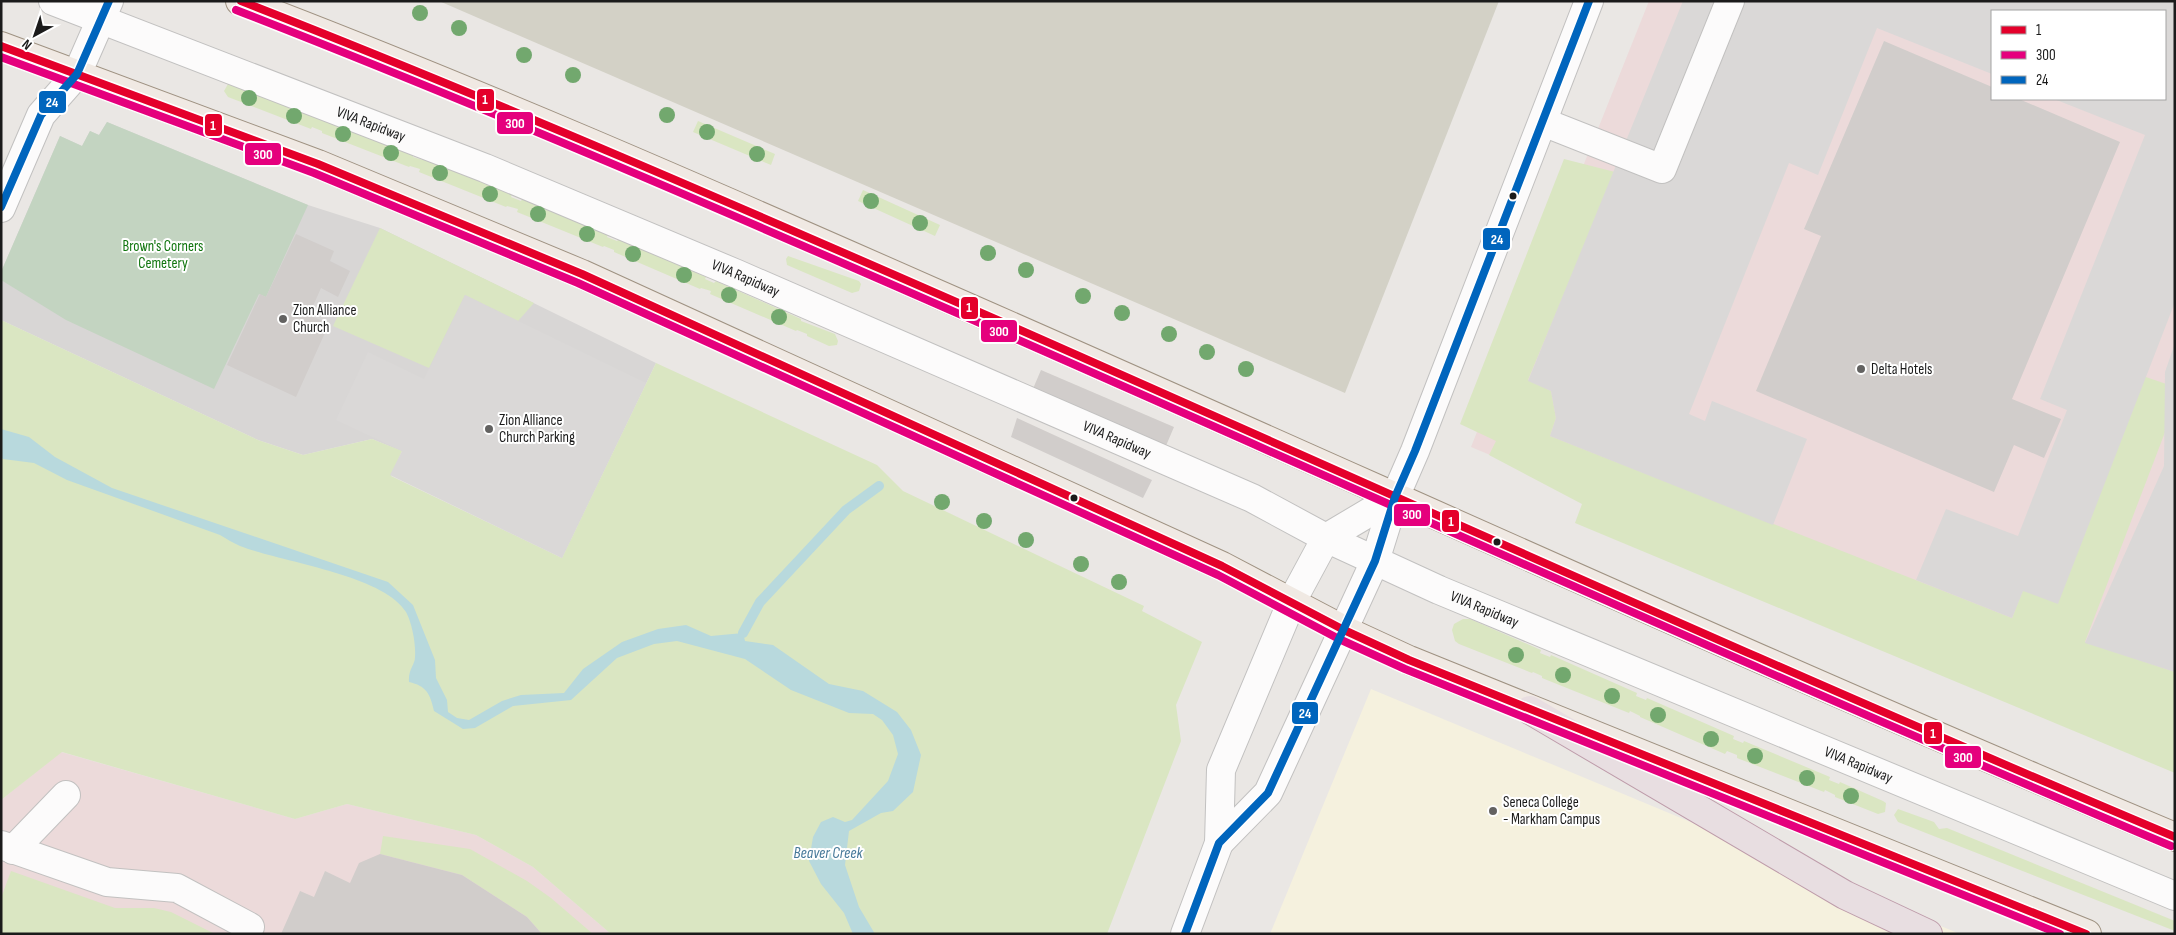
<svg xmlns="http://www.w3.org/2000/svg" width="2176" height="935" viewBox="0 0 2176 935" font-family="'Sofia Sans Condensed',sans-serif">
<rect width="100%" height="100%" fill="#eae7e4"/>
<path fill="#ecdada" fill-rule="evenodd" d="M1649,1h526v719l-126,-31 -578,-242zM1992,11h173v88h-173z
M61,752l234,67 52,-15 129,31 57,32 78,67h-610v-134z"/>
<path fill="#f5f1de" d="M1371,689l589,245h-690z"/>
<path fill="#d8d6d5" d="M107,122l201,83 72,23 276,135 -94,195 -161,-107 -29,-12 -69,16 -45,-15 -257,-120v-48l59,-136 22,10 8,-15 9,4z"/>
<path fill="#d3d1c6" d="M439,1h1060l-154,392z"/>
<path fill="#dae6c2" d="M228,84h4l84,32v2l10,4 1,-1 86,34v2l10,3 1,-2 88,36 -1,3 10,4 1,-2 86,36 -1,2 10,4 2,-2 87,38 -1,2 9,4 2,-2 85,38v2l34,13 3,7 -1,4 -8,1 -22,-10v-2l-10,-4 -1,1 -86,-37 1,-3 -10,-3 -1,1 -86,-37v-2l-10,-4 -1,1 -86,-35 1,-3 -11,-3 -1,1 -87,-35 1,-3 -10,-3 -1,1 -87,-34v-2l-10,-4 -1,2 -83,-32 -4,-6z
M698,121l77,33 -4,11 -78,-33z
M1564,159l51,13 -87,208 23,11 5,27 -6,18 462,182 11,-28 35,13 82,-228 35,12v19l-90,236 90,30v101l-600,-250 7,-19 -93,-49 7,-14 -36,-17z
M863,190l77,35 -5,11 -77,-35z
M380,228l154,75 -16,18 -53,-26 -36,73 -96,-42z
M788,256l71,25 2,3 -2,7 -7,2 -65,-28 -1,-6z
M1,320l257,120 45,15 69,-16 30,12 -11,25 171,82 94,-195 221,102 26,26 241,115 -2,5 60,31 -26,63 5,36 -74,193h-496l-78,-67 -57,-32 -129,-31 -52,15 -233,-67 -61,48z
M1463,619h7l71,31 -1,3 10,4 1,-2 86,38 -1,3 10,4 1,-2 87,38 -1,3 10,4 1,-2 86,36 -1,3 10,4 1,-2 43,19 3,2 -1,9 -7,2 -43,-17v-2l-10,-5 -1,2 -87,-34v-3l-10,-4 -2,3 -85,-37v-1l-10,-5 -1,2 -87,-35v-2l-9,-4 -1,1 -73,-29 -4,-3 -3,-11 2,-6z
M1898,809l36,13 5,7 8,-1 228,93v10l-277,-109 -4,-7z
M383,836l87,13 57,32 24,17 42,36h-51l-15,-17 -65,-42 -82,-21z
M11,871l104,37h39l17,4 44,22h-214v-36z"/>
<path fill="#c3d4c1" d="M107,122l201,83 -42,92 -7,-3 -45,95 -148,-69 -65,-40v-8l59,-136 22,10 8,-15 9,4z"/>
<path fill="#dad8d7" d="M1683,1h492v301l-117,302 -35,-13 -11,27 -96,-38 30,-71 72,27 49,-126 -27,-11 105,-264 -91,-36h111v-88h-173v63l-115,-46 -59,147 -29,-12 -100,251 16,7 7,-20 95,38 -34,86 -223,-89 6,-18 -5,-27 -23,-10z
M465,295l181,88 -84,175 -172,-83 12,-24 -66,-31 32,-68 56,27z
M2175,343v329l-90,-29 79,-177 1,-94z"/>
<path fill="#b8d9dd" d="M1,429l28,8 26,20 57,31 276,94 25,23 22,55 1,18 11,22 1,12 9,6 12,2 33,-19 19,-6 43,-2 19,-24 39,-27 36,-13 28,-4 25,11 32,-3 2,8 28,4 56,39 34,7 34,21 14,18 10,25 -8,37 -20,19 -12,2 -32,18 -4,34 14,42 16,27h-22l-9,-21 -23,-29 -12,-23 4,-24 8,-15 12,-5 12,5 7,-2 36,-39 10,-27 -5,-19 -11,-15 -9,-6 -24,-1 -58,-23 -46,-31 -68,-18 -23,3 -37,14 -46,42 -58,6 -38,22 -12,1 -29,-18c-4,-18 -8,-25 -25,-29 -1,-13 6,-17 6,-25 1,-13 -3,-34 -9,-45 -22,-37 -125,-50 -166,-66 -7,-3 -13,-7 -20,-11l-153,-55 -33,-17 -31,-4 -2,-2z"/>
<g fill="none" stroke-linecap="round" stroke-linejoin="round">
<path stroke="#b8d9dd" stroke-width="10" d="M743,633l17,-31 86,-92 33,-24"/>
</g>
<path fill="#d1cdcb" d="M1884,41l108,46v12h27l101,43 -108,257 49,20 -17,39 -30,-13 -20,47 -238,-101 65,-155 -17,-7z
M296,234l38,17 -4,10 20,10 -12,26 -17,-9 -12,27 20,9 -33,73 -69,-32 33,-71 6,3z
M1041,370l133,57 -9,21 -133,-57z
M1017,418l135,62 -9,18 -132,-61z
M380,854l82,21 65,42 15,17h-261l19,-43 14,6 11,-26 25,12 9,-20z"/>
<g fill="none" stroke-linecap="round" stroke-linejoin="round">
<defs>
<g id="minor">
<path id="s1" d="M53,1l432,167 252,106 515,224 74,40 113,52 736,306"/>
<path d="M1543,122l119,47 68,-168"/>
<path d="M1,208l40,-93 36,-41 32,-73"/>
<path d="M1219,843l49,-50 107,-232 20,-64 20,-46 174,-450"/>
<path d="M1,845l106,37 70,6 73,39"/>
<path d="M13,850l53,-55"/>
<path d="M1185,934l34,-91 2,-73 71,-169 34,-63 69,-41"/>
</g>
<path id="major" d="M240,1c234,89 464,190 693,291 414,181 825,371 1242,545
M1,46l317,118 264,110 640,292 122,64 65,30 678,274"/>
<path id="highway" d="M1530,710l315,185 83,39"/>
</defs>
<use href="#minor" stroke="#c2c1c0" stroke-width="30"/>
<use href="#major" stroke="#9f9282" stroke-width="30"/>
<use href="#highway" stroke="#be9caa" stroke-width="30"/>
<use href="#minor" stroke="#fcfbfb" stroke-width="28"/>
<use href="#major" stroke="#f0e9e3" stroke-width="28"/>
<use href="#highway" stroke="#e8dee1" stroke-width="28"/>
<defs>
<path id="bus-1" d="M241,1c256,100 508,210 761,321 390,172 779,349 1173,515
M1,46l317,118 264,110 640,292 122,64 65,30 677,274"/>
<path id="bus-2" d="M236,10c257,100 509,210 762,321 391,172 780,349 1173,515
M1,57l313,116 264,110 640,292 121,64 66,30 655,265"/>
<path id="bus-3" d="M1,207l40,-92 36,-41 32,-73
M1185,934l34,-91 49,-50 107,-232 20,-64 20,-46 174,-450"/>
</defs>
<use href="#bus-1" stroke="#fff" stroke-width="11"/>
<use href="#bus-2" stroke="#fff" stroke-width="11"/>
<use href="#bus-3" stroke="#fff" stroke-width="11"/>
<use href="#bus-1" stroke="#e4002b" stroke-width="8"/>
<use href="#bus-2" stroke="#e5007d" stroke-width="8"/>
<use href="#bus-3" stroke="#0065bd" stroke-width="8"/>
</g>
<g fill="#72a86e">
<circle cx="420" cy="13" r="8"/>
<circle cx="459" cy="28" r="8"/>
<circle cx="524" cy="55" r="8"/>
<circle cx="573" cy="75" r="8"/>
<circle cx="249" cy="98" r="8"/>
<circle cx="667" cy="115" r="8"/>
<circle cx="294" cy="116" r="8"/>
<circle cx="707" cy="132" r="8"/>
<circle cx="343" cy="134" r="8"/>
<circle cx="391" cy="153" r="8"/>
<circle cx="757" cy="154" r="8"/>
<circle cx="440" cy="173" r="8"/>
<circle cx="490" cy="194" r="8"/>
<circle cx="871" cy="201" r="8"/>
<circle cx="538" cy="214" r="8"/>
<circle cx="920" cy="223" r="8"/>
<circle cx="587" cy="234" r="8"/>
<circle cx="988" cy="253" r="8"/>
<circle cx="633" cy="254" r="8"/>
<circle cx="1026" cy="270" r="8"/>
<circle cx="684" cy="275" r="8"/>
<circle cx="729" cy="295" r="8"/>
<circle cx="1083" cy="296" r="8"/>
<circle cx="1122" cy="313" r="8"/>
<circle cx="779" cy="317" r="8"/>
<circle cx="1169" cy="334" r="8"/>
<circle cx="1207" cy="352" r="8"/>
<circle cx="1246" cy="369" r="8"/>
<circle cx="942" cy="502" r="8"/>
<circle cx="984" cy="521" r="8"/>
<circle cx="1026" cy="540" r="8"/>
<circle cx="1081" cy="564" r="8"/>
<circle cx="1119" cy="582" r="8"/>
<circle cx="1516" cy="655" r="8"/>
<circle cx="1563" cy="675" r="8"/>
<circle cx="1612" cy="696" r="8"/>
<circle cx="1658" cy="715" r="8"/>
<circle cx="1711" cy="739" r="8"/>
<circle cx="1755" cy="756" r="8"/>
<circle cx="1807" cy="778" r="8"/>
<circle cx="1851" cy="796" r="8"/>
</g>
<g fill="#1b1b1b" stroke="#fff" stroke-width="2">
<circle cx="1513" cy="196" r="4.5"/>
<circle cx="1074" cy="498" r="4.5"/>
<circle cx="1497" cy="542" r="4.5"/>
</g>
<g fill="#636261" stroke="#fff" stroke-width="2">
<circle cx="283" cy="319" r="5"/>
<circle cx="1861" cy="369" r="5"/>
<circle cx="489" cy="429" r="5"/>
<circle cx="1493" cy="811" r="5"/>
</g>
<g text-anchor="middle" dominant-baseline="central" stroke-width="4" stroke-linejoin="round" paint-order="stroke">
<g font-size="15" fill="#1b1b1b" stroke="#fff">
<text stroke="none"><textPath href="#s1" startOffset="341">VIVA Rapidway</textPath></text>
<text stroke="none"><textPath href="#s1" startOffset="746">VIVA Rapidway</textPath></text>
<text stroke="none"><textPath href="#s1" startOffset="1151">VIVA Rapidway</textPath></text>
<text stroke="none"><textPath href="#s1" startOffset="1556">VIVA Rapidway</textPath></text>
<text stroke="none"><textPath href="#s1" startOffset="1961">VIVA Rapidway</textPath></text>
</g>
<g font-size="15" fill="#10750e" stroke="#fff">
<text x="163" y="246">Brown's Corners<tspan x="163" dy="17">Cemetery</tspan></text>
</g>
<g font-size="15" fill="#1b1b1b" stroke="#fff" text-anchor="start">
<text x="293" y="310">Zion Alliance<tspan x="293" dy="17">Church</tspan></text>
<text x="1871" y="369">Delta Hotels</text>
<text x="499" y="420">Zion Alliance<tspan x="499" dy="17">Church Parking</tspan></text>
<text x="1503" y="802">Seneca College<tspan x="1503" dy="17">- Markham Campus</tspan></text>
</g>
<g font-size="16" font-style="italic" fill="#457898" stroke="#fff">
<text x="828" y="853">Beaver Creek</text>
</g>
</g>
<g stroke="#fff" stroke-width="2">
<rect x="476" y="88" width="19" height="24" rx="5" fill="#e4002b"/>
<rect x="38" y="90" width="29" height="24" rx="5" fill="#0065bd"/>
<rect x="496" y="111" width="38" height="24" rx="5" fill="#e5007d"/>
<rect x="204" y="113" width="19" height="24" rx="5" fill="#e4002b"/>
<rect x="244" y="142" width="38" height="24" rx="5" fill="#e5007d"/>
<rect x="1482" y="227" width="29" height="24" rx="5" fill="#0065bd"/>
<rect x="960" y="296" width="19" height="24" rx="5" fill="#e4002b"/>
<rect x="980" y="319" width="38" height="24" rx="5" fill="#e5007d"/>
<rect x="1393" y="503" width="38" height="24" rx="5" fill="#e5007d"/>
<rect x="1441" y="509" width="19" height="24" rx="5" fill="#e4002b"/>
<rect x="1291" y="701" width="28" height="24" rx="5" fill="#0065bd"/>
<rect x="1923" y="721" width="20" height="24" rx="5" fill="#e4002b"/>
<rect x="1944" y="745" width="38" height="24" rx="5" fill="#e5007d"/>
</g>
<g font-size="14" text-anchor="middle" font-weight="bold" fill="#fff">
<text x="485" y="104">1</text>
<text x="52" y="107">24</text>
<text x="515" y="128">300</text>
<text x="213" y="130">1</text>
<text x="263" y="159">300</text>
<text x="1497" y="244">24</text>
<text x="969" y="312">1</text>
<text x="999" y="336">300</text>
<text x="1412" y="519">300</text>
<text x="1451" y="526">1</text>
<text x="1305" y="718">24</text>
<text x="1933" y="738">1</text>
<text x="1963" y="762">300</text>
</g>
<rect width="2176" height="935" fill="none" stroke="#1b1b1b" stroke-width="5"/>
<rect x="1991" y="10" width="175" height="90" fill="#ffffff" stroke="#a4a4a4"/>
<rect x="2001" y="26" width="25" height="8" fill="#e4002b" stroke="#a4a4a4"/>
<text x="2036" y="35" font-size="15" fill="#1b1b1b">1</text>
<rect x="2001" y="51" width="25" height="8" fill="#e5007d" stroke="#a4a4a4"/>
<text x="2036" y="60" font-size="15" fill="#1b1b1b">300</text>
<rect x="2001" y="76" width="25" height="8" fill="#0065bd" stroke="#a4a4a4"/>
<text x="2036" y="85" font-size="15" fill="#1b1b1b">24</text>
<g transform="translate(35 35) rotate(220)" stroke="#ffffff" stroke-width="4" paint-order="stroke">
<path d="M0-4L9 19L0 12L-9 19Z" fill="#1b1b1b"/>
<text y="-8" font-size="14" font-weight="bold" text-anchor="middle" fill="#1b1b1b">N</text>
</g>
</svg>
